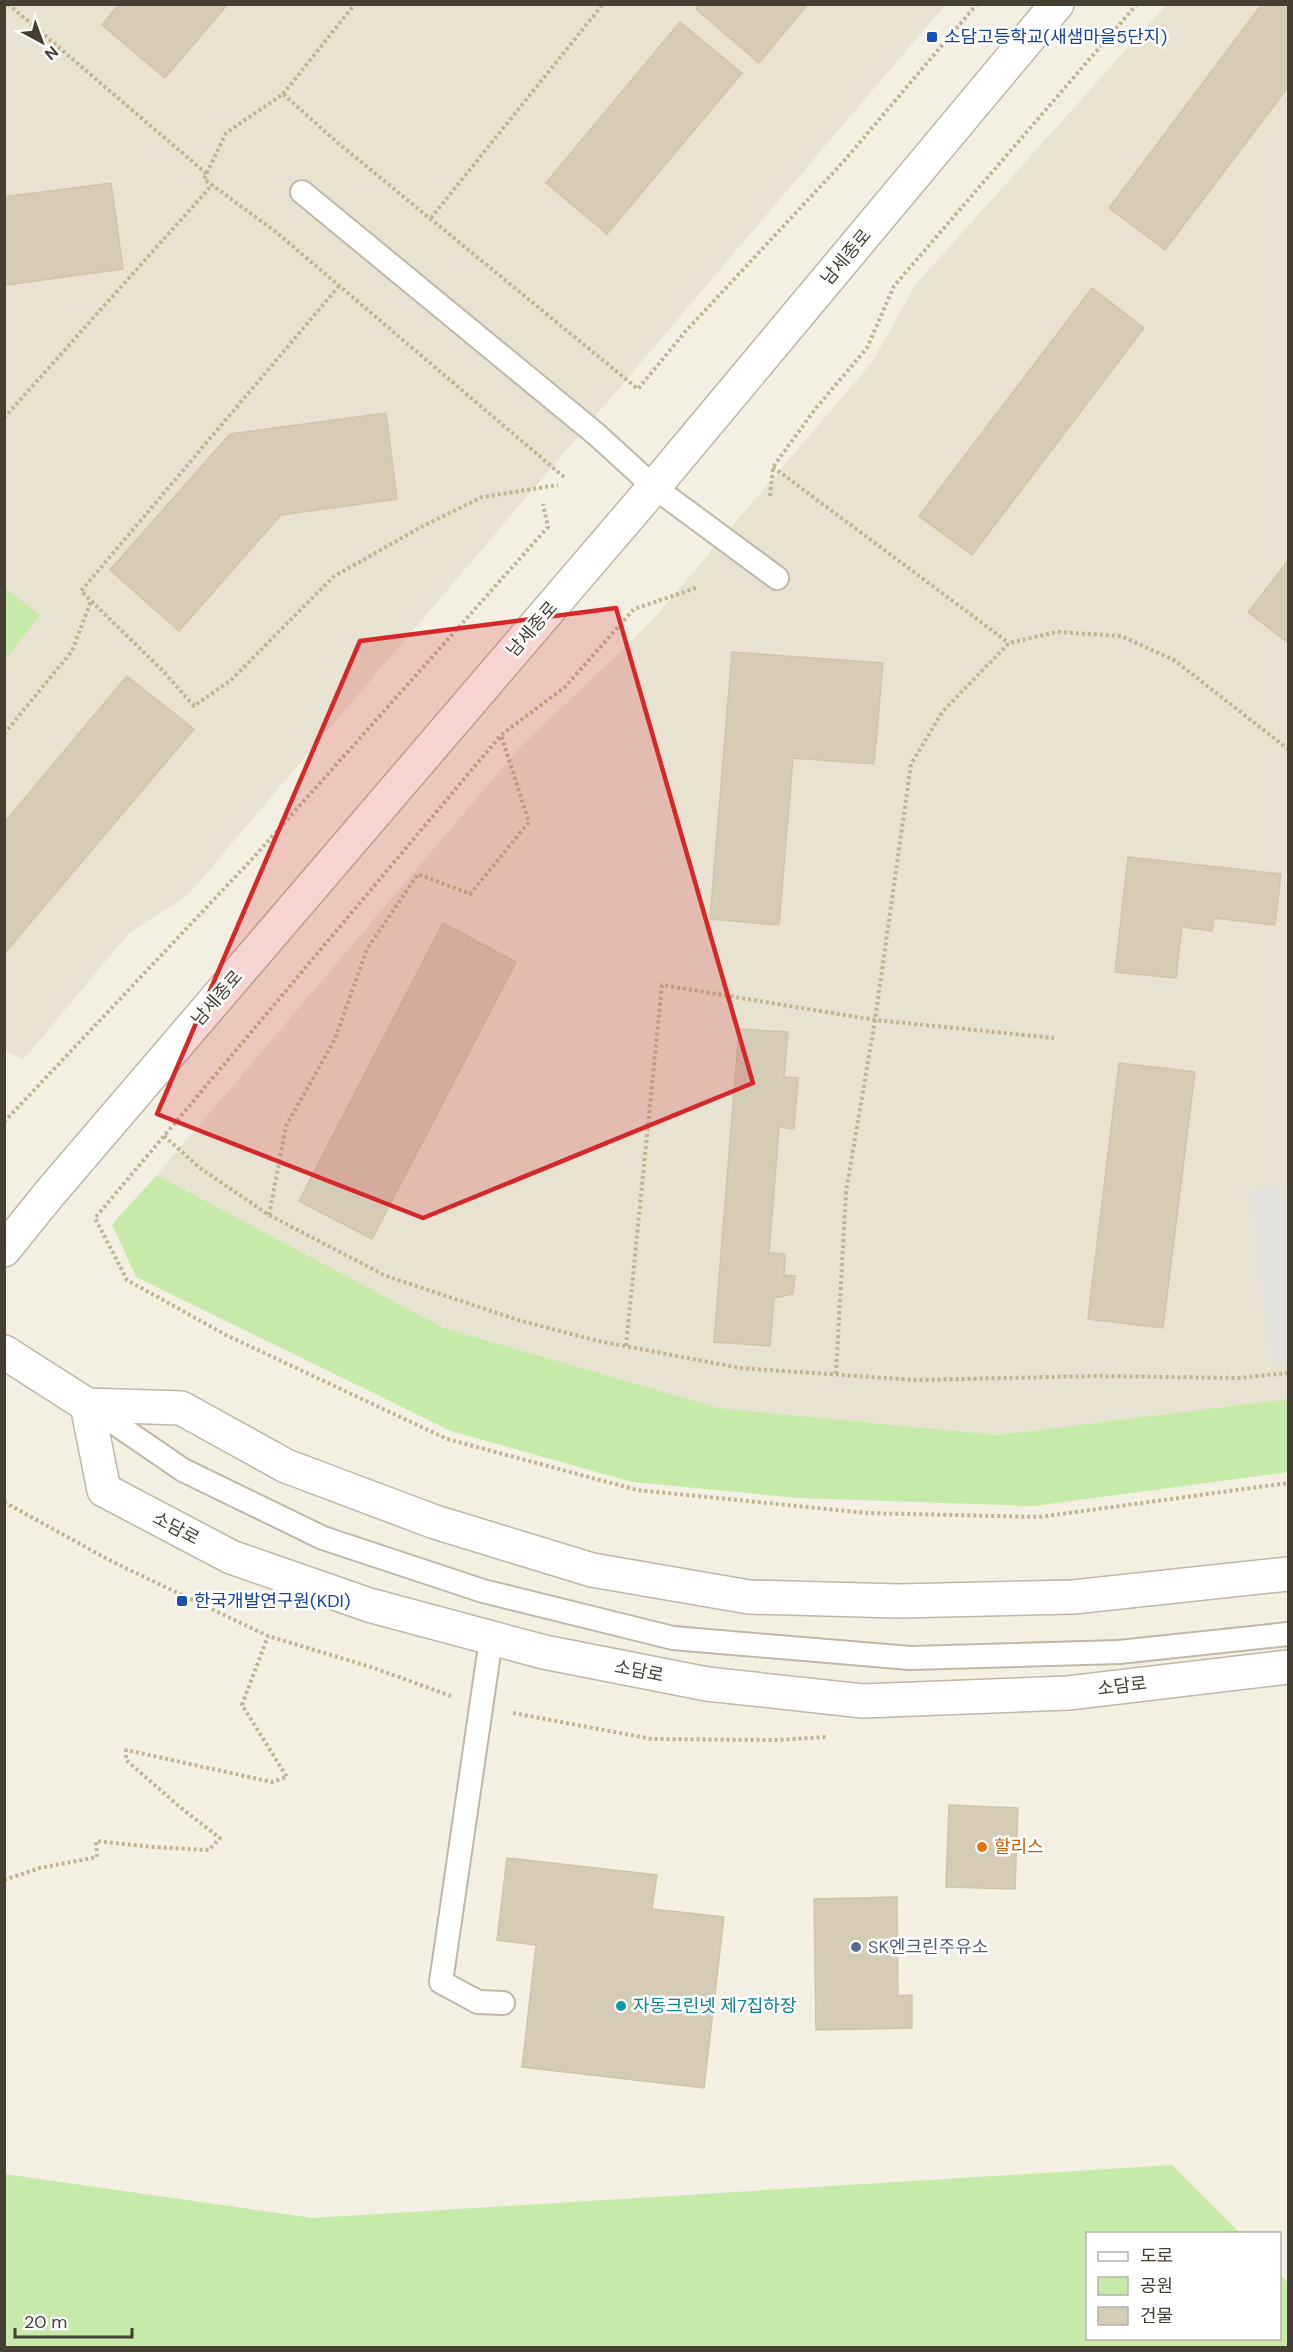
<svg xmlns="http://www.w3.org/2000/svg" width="1293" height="2352" viewBox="0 0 1293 2352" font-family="'DM Sans','Noto Sans KR',sans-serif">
<rect width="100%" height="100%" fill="#f3efe3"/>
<path fill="#e7e2d1" d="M4,5h941l-758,891 -57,36 -107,128 -19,-11z
M1166,5h122v1394l-290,36 -279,-27 -275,-80 -287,-153 363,-428 130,-124 222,-261 44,-78z"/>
<path fill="#c7eaa9" d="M4,587l36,28 -35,45h-1z
M157,1175l287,153 275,80 279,27 290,-36v73l-254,34 -234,-8 -168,-16 -181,-51 -315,-154 -24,-53z
M1172,2165l68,68 -152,1v104h192v-64l8,9v64h-1283v-173l308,44z"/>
<path fill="#e3e1dc" d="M1288,1184v179l-17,2 -23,-176z"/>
<path fill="#d5ccb8" stroke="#d0c5ab" stroke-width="1.5" d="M119,4h109l-63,74 -63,-53z
M700,4h108l-49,59 -63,-54z
M1262,4h26v83l-123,163 -56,-42z
M680,22l62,51 -135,161 -61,-51z
M111,183l12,86 -117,16 -2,2v-90z
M1092,288l52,40 -172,227 -53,-39z
M386,413l11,86 -116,16 -102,116 -69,-61 120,-136z
M1288,561v82l-40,-31z
M732,652l151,11 -9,101 -81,-6 -14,167 -69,-6z
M127,676l67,53 -190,225v-131z
M1128,857l153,17 -6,51 -61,-7 -2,13 -30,-4 -6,51 -61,-6z
M443,923l73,39 -144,277 -73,-38z
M739,1029l49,3 -4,45 14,1 -4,51 -15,-2 -10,126 16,1 -1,21 11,1 -2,18 -19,4 -4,48 -56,-4z
M1119,1063l76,9 -32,256 -75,-9z
M949,1805l69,3 -3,81 -69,-2z
M507,1858l150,17 -5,34 72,8 -20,171 -182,-21 14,-122 -39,-5z
M897,1897l1,99 14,-1v33l-96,2 -2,-131z"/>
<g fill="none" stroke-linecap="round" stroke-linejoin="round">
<defs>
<path id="service" d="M302,192l294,242 58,53 123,91
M88,1405l95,65 140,68 160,53 190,47 237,20 209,-6 169,-18
M491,1639l-50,343 37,20 25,1"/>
<path id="tertiary" d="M4,1250l46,-57 604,-706 403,-483
M4,1352l83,53 94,3 105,58 149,56 157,48 157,27 150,4 174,-4 215,-23
M87,1405l17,85 127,67 138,48 175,47 163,32 156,17 205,-8 220,-26"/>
</defs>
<use href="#service" stroke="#bfb8a5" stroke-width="26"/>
<use href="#tertiary" stroke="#bfb8a5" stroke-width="36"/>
<path stroke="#c1b596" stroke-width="4" stroke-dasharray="3 3" stroke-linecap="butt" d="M8,4l199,170
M283,94l72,-90
M431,218l172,-214
M339,286l-258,305 83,81 30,34 37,-26 102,-103 88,-50 61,-30 76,-12
M4,418l208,-233
M773,467l236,176
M564,477l-288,-245 -72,-53 22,-46 57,-39 55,49 300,246 47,-57 159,-171 133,-157
M770,496l3,-29 43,-59 51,-60 27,-62 243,-282
M696,588l-62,21 -69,78 -64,48 -406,483 32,62 99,55 221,104 190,51 230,23 172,4 249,-34
M4,734l68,-83 19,-50
M4,1122l250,-265 294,-330 -5,-23
M164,1136l36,32 69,47 117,61 132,44 80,21 142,27 175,12 181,-4 142,2 50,-5
M269,1215l17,-89 49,-87 32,-90 51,-75 52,20 59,-72 -28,-87
M626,1346l36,-361 213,35 179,18
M836,1374l10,-182 29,-172 36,-256 32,-53 66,-68 48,-11 64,4 53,24 114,89
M4,1502l109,60 155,74 103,31 80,29
M513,1713l139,26 123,1 52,-3
M4,1880l36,-12 57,-11 -1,-16 57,6 56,3 11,-12 -39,-30 -55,-48v-10l146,32 15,-5 -45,-72 26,-69"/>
<use href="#service" stroke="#fff" stroke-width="22"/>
<use href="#tertiary" stroke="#fff" stroke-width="33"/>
</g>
<path fill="#d62828" fill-opacity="0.2" stroke="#d62828" stroke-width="4.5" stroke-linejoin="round" d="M616,608l137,475 -330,135 -266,-104 203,-473z"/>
<g fill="#1a4fb4" stroke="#fff" stroke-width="2">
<rect x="926" y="31" width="12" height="12" rx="3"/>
<rect x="176" y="1595" width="12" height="12" rx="3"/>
</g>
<circle fill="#e8710a" stroke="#fff" stroke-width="2" cx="982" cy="1847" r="6"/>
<circle fill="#5c6f8a" stroke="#fff" stroke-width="2" cx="856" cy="1947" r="6"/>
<circle fill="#0f9aa8" stroke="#fff" stroke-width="2" cx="621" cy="2006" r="6"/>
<g text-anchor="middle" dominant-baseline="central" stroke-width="5" stroke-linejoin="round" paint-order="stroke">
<g font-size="18" fill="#164399" stroke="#fff" text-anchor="start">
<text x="944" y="37">소담고등학교(새샘마을5단지)</text>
<text x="194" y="1601">한국개발연구원(KDI)</text>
</g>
<g font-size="18" fill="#453f33" stroke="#fff">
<text transform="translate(846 257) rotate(-50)">남세종로</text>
<text transform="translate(532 629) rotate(-49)">남세종로</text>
<text transform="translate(217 998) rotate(-49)">남세종로</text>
<text transform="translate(176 1528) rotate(28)">소담로</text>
<text transform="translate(639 1671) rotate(11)">소담로</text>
<text transform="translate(1122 1686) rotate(-7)">소담로</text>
</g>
<g font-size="18" fill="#c56008" stroke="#fff" text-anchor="start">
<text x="994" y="1847">할리스</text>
</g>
<g font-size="18" fill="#4e5e75" stroke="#fff" text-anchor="start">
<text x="868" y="1947">SK엔크린주유소</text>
</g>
<g font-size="18" fill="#0d838f" stroke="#fff" text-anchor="start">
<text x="633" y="2006">자동크린넷 제7집하장</text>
</g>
</g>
<rect width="1293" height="2352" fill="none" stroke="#453f33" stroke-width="12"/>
<rect x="1086" y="2232" width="195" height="108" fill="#ffffff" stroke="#b5b2ad" stroke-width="1.5"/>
<rect x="1098" y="2252" width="30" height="9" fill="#ffffff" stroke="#b5b2ad" stroke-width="1.5"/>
<text x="1140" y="2262" font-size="18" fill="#453f33">도로</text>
<rect x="1098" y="2277" width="30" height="18" fill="#c7eaa9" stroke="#b5b2ad" stroke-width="1.5"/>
<text x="1140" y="2292" font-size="18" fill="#453f33">공원</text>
<rect x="1098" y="2307" width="30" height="18" fill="#d5ccb8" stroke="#b5b2ad" stroke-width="1.5"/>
<text x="1140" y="2322" font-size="18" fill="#453f33">건물</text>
<g transform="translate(42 42) rotate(139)" stroke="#ffffff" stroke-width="4.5" paint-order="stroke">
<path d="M0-4.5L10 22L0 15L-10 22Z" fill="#453f33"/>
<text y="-9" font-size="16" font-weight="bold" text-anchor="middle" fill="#453f33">N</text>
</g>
<path d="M15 2328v9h117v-9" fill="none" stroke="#453f33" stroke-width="3"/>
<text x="24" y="2328" font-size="18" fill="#453f33" stroke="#ffffff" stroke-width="4.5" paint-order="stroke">20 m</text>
</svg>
